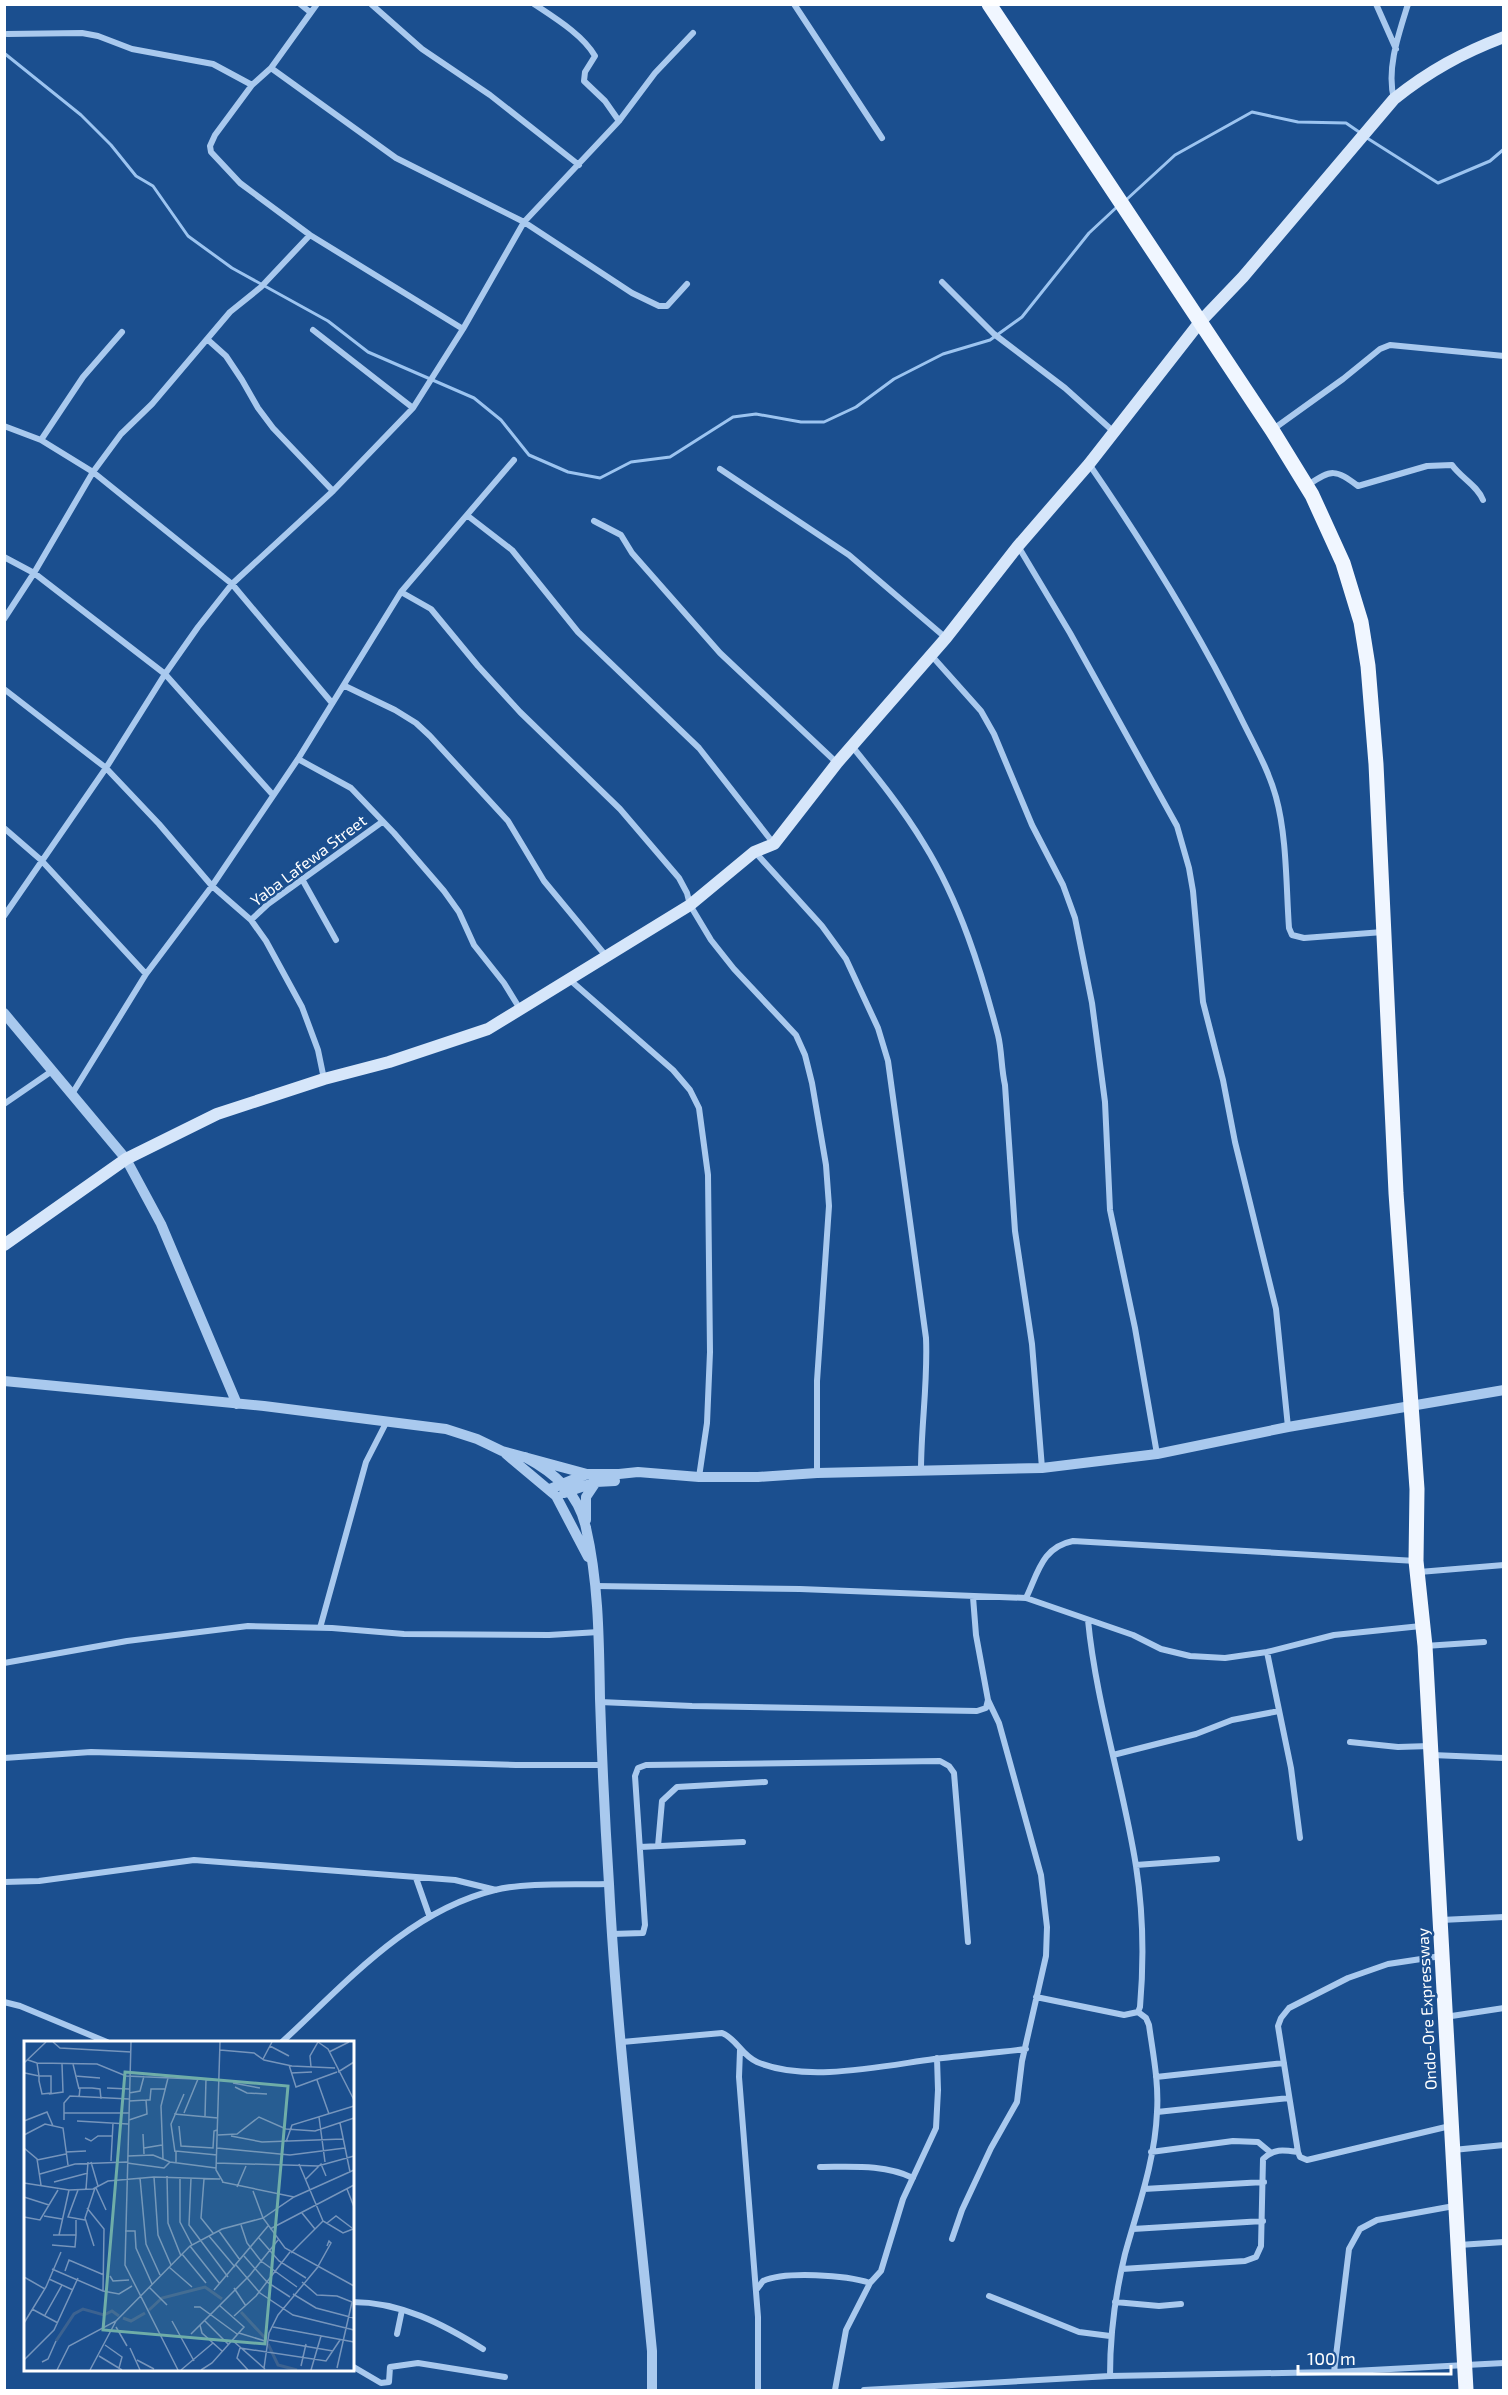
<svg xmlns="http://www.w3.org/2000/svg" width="1508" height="2395" viewBox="0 0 1508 2395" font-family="'Exo 2',sans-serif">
<rect width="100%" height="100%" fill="#1b4f8f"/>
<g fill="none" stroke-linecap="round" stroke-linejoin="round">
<path stroke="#9cc4f0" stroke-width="3" d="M4,53l77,62 30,30 25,31 17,10 35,50 44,32 96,53 40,31 106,46 27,22 28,35 39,17 32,6 31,-16 39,-5 63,-40 23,-3 45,8h23l32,-15 38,-28 49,-25 47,-14 32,-23 67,-84 29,-27
M1367,138l71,45 52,-22 14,-12
M1126,200l49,-45 77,-43 46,10 48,1 16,11"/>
<path stroke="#a9c9ee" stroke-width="6" d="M300,4l10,8
M317,4l-46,64 -19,17 -37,50 -5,11 1,6 29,31 70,52 153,94
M371,4l51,45 68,46 89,70
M534,4c21,14 49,31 61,52l-10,16 -1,9 21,20 14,20
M794,4l88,134
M1376,4l20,45
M7,34l75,-1 16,3 34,13 81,15 39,21
M271,68l125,90 128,64 108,71 27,13h8l20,-22
M1394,99c-8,-30 5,-66 14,-95
M942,282l52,52 71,54 49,44
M313,330l100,78
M207,339l19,17 16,24 16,28 15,20 60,63
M4,426l37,14 52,32 139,112 100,119
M1272,430l71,-51 37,-30 10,-4 114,11
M41,440l42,-63 39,-45
M1089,464c55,80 107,163 150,250 13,27 29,54 37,83 11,40 10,89 13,131l3,7 12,3 79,-6
M720,469l129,86 97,83
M1308,485c24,-16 27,-16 50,1l69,-20 25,-1c9,13 25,20 31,35
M468,516l44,34 66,82 121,116 75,96
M594,521l27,14 11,18 88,100 117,110
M1018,546l52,87 107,193 12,42 4,23 10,111 20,78 12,62 41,167 12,118
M4,557l30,16 131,101 108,121
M401,592l30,17 47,57 42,46 100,97 59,69 8,15 3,12 21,35 23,29 62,66 9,20 7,28 14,82 3,41 -12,175v92
M4,619l30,-46 59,-101 28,-38 31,-30 78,-92 31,-25 49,-52
M931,655l50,56 13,23 38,91 31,60 12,33 17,85 13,99 5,108 25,118 22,126
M345,686l50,24 21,13 14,13 78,85 36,60 62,75
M4,689l102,79 53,56 53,62 39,34 15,21 36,66 16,43 6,29
M851,745c26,32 52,64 73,99 36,58 57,126 74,191 4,16 3,33 7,50l10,146 17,113 10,124
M298,759l53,29 43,45 50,58 15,21 15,33 30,38 16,26
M4,828l37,32 105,114
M755,852l67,74 24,33 32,69 10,33 38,277c2,44 -5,88 -5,132
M302,879l34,61
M4,916l102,-148 59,-94 33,-47 34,-43 101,-93 80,-83 50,-79 61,-107 95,-101 36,-48 38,-40
M251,920l17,-16 114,-82
M570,980l103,90 17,20 9,18 9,67 2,177 -3,71 -8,54
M72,1094l74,-120 66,-88 86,-127 103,-167 113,-132
M4,1104l48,-33
M1419,1572l85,-7
M595,1586l205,3 226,9 107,37 28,14 29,7 35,2 42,-6 67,-17 87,-9
M1026,1598c12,-25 16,-51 47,-57l343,20
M1088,1620c8,83 35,164 48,246 7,45 8,95 4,141l-2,5
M320,1628l46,-166 21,-41
M1425,1646l59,-4
M1267,1652l24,116 9,70
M4,1663l123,-22 121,-15 84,2 72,6 145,1 50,-3
M600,1702l92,4 285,5 9,-3 2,-8 -12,-65 -3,-38
M1350,1742l48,5 32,-1
M1113,1755l83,-21 36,-14 47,-9
M1432,1755l72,3
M4,1758l87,-6 425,13h87
M658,1846l4,-45 15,-14 88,-5
M640,1847l103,-5
M1136,1865l81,-6
M416,1878l13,37
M4,1882l35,-1 155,-21 261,20 41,10
M1441,1920l63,-3
M612,1934l31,-1 2,-8 -10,-149 3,-8 8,-3 294,-4 9,5 5,7 14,169
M1441,1956l-53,8 -40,14 -59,30 -8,10 -3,8 20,126 2,5 7,3 143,-34
M1036,1997l88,18 14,-3
M4,2002l16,4 87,36
M1445,2017l59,-9
M282,2042c63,-58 126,-131 213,-152 31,-8 80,-5 114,-6
M622,2042l100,-9c15,6 19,22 35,29 49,21 125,4 177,-3 30,-4 61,-6 92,-10
M740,2050l-1,27 19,240v73
M1156,2077l128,-14
M1157,2112l132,-14
M1453,2150l51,-5
M1151,2152l82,-11 25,1 12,10
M820,2167c31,0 64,-3 93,11
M1144,2189l120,-7
M1133,2229l130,-8
M952,2239l10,-29 29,-62 26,-46 5,-41 24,-105 1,-29 -6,-52 -42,-152 -11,-23
M1459,2245l45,-3
M1122,2269l123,-8 11,-4 5,-11 2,-87c11,-11 21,-9 35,-7
M757,2289l6,-8c22,-10 83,-6 107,2
M989,2296l90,36 31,4
M352,2302c49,0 91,22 131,47
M1115,2302l44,4 22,-2
M397,2334l5,-24
M352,2366l29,17 8,-1 1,-15 28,-4 87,14
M1334,2372l15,-123 11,-20 17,-9 77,-14
M1110,2376c0,-41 5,-81 15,-122 13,-47 30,-93 32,-142 2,-29 -4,-58 -8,-87l-3,-7 -8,-6
M835,2390l11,-60 24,-47 11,-12 22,-72 33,-71 2,-38 -1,-32
M864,2390l246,-14 224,-4 170,-9"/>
<path stroke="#a9c9ee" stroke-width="10" d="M4,1013l122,146 35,65 76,180
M4,1381l260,25 182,23 31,10 25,12 85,23
M506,1454l50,42 32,61
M525,1457c30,16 54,37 61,71 13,56 13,115 14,171 2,62 5,124 9,185 8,156 28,312 43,467v39
M550,1489l37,-15h32l19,-2 61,5h59l59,-4 225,-5 115,-14 131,-27 216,-37
M564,1493l32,-11 19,-1
M586,1520v-23l10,-15"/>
<path stroke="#d6e6fa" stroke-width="12" d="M4,1245l122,-86 91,-45 107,-35 65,-17 99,-33 202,-124 64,-53 20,-8 63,-81 109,-125 72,-92 71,-82 111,-142 43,-45 151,-178c35,-28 68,-46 110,-62"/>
<path stroke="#f0f6ff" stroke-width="15" d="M989,4l283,426 40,65 31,68 18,59 7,44 8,98 20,429 21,296 -1,72 9,85 41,744"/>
</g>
<g text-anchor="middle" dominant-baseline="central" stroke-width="5" stroke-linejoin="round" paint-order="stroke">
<g font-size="16" fill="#fff" stroke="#1b4f8f">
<text transform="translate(308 860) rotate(-37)">Yaba Lafewa Street</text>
<text transform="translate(1426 2009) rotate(-93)">Ondo-Ore Expressway</text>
</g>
</g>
<g transform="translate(24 2041)">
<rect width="330" height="330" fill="#1b4f8f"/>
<path fill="none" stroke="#3c6290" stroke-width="3" d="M125,269l13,-12 43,-11 17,12M217,271l25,27M99,277l8,3 14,-8M32,300l18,-27 9,-5 21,6 8,-4 7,5M244,303l10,21 19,5"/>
<path fill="none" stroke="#7695bc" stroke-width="1.5" d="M29,1l7,6 71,4M107,1l-6,223 53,105M196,1l-4,128 7,12M294,1l10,7 26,51M246,5l19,10M196,9l34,3 10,7 28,6 43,2M305,11l20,-10M239,18l9,-17M4,19l9,3 60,1 29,12 92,4M0,22l22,-21M49,23l6,25M265,24l7,22 41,-15M287,26l-1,-11 8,-14M314,31l16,-10M1,32l14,3h12v17l-9,1 -3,-13v-5l-2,-13M267,32l21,-1M51,35l25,2M293,39l12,34M209,42l27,5M211,46l12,6 20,1M83,47l22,1M105,52l11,-2 4,-15M25,53l14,-2 -1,-28M55,57l1,-10h12l8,1 1,10M122,59h4l1,-11h15M105,60l17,-1 1,14 -18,6M40,72h65M160,72l14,-34M150,73l44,4M181,75l1,-37M295,76l6,45M40,79v-17l6,-7 59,3M0,80l23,-9 6,14M53,80l51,3M316,82l10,49M155,85l2,20 32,2 1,-17 3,-1M119,93l1,20M0,94l21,-11 18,4 5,37M194,94l19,-1 22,-17 27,12 29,2 39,-13M207,95l31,6 81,-3M61,97l6,3 7,-5h15M262,101l6,-17 62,-19M0,107l13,11 4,26M120,107l18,-3M193,107l73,7 55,-7M42,111l20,-1M151,111l-4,-28 13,-30M104,115l25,-1 17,7 46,6M139,118l-2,-53 7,-28M13,119l29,-6M87,120l2,-38M67,121l7,24M103,122l37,5 6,-6M152,122v-12l41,4M192,122l102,3 36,-10M275,123l24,57 20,12 10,-4M16,133l35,-10 52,-2M143,135l1,47 13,33M130,136l4,58 13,30M156,136v45l12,23M116,137l6,66 14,31M167,137l-2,47 39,52M180,138l-3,39 12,15M281,139l16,-16 5,12M30,141l34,-9M198,141l72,15M0,142l45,7 24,-1 15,-8 46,-4 66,2M213,146l9,-21M72,147l10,22M62,148l2,-27M323,148l7,18M54,149l-10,27 17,3M229,150l10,27 22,30 69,38M0,156l25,8M63,167l17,21 -1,62M278,172l13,16M20,175l18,3M0,176l16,3 18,-30M303,182l9,-7 16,12M217,184l6,18 14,18 36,26M246,188l84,-44M101,190h10l1,17 16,36M195,190l21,29M29,194h23v-15M35,194l10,-45M185,195l26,31M235,197l20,23 27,17M28,204l23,2 1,-12M70,205l-9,-28 10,-30M166,205l30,38M267,212l32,-32M158,213l24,29M220,215l23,26 23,15M212,224l24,28 33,22 61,15M145,226l23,20M28,228l51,22 16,3 13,-8M41,230l4,-11 35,15M86,235l3,5 16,-1M0,236l21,12M25,238l24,11M278,241l15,13 20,1 15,6M125,246l18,18M210,247l12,18M190,249l54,-64M269,253l23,14 38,10M170,266h6l37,27M8,268l26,14M21,274l17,-30M210,275l22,-20 34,-44M148,280l22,40M181,280l23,23M0,282l22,-36 15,-35M176,284l2,8 20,18M92,286l11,19M249,286l81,15M215,292l26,8M167,293l59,-59 28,-35M208,299l33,29M245,299l64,11M81,304l17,12 -3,11M106,307l10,22M216,307l86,13 14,-21M216,307l-3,10 11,12M75,315l23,14M0,319l30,-30 24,-52M113,319l17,9M18,321l6,-3 8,-18M277,325l5,-22M240,327l5,-35 9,-18 39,-47 14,-25 -2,-2 -2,5M313,327l15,-66M33,329l12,-24 47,-25 74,-75 32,-17 41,-11 31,-21 60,-27M66,329l26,-49M157,329l32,-27M177,329l11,-7 32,-36 -25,-22M287,329l10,-34"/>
<path fill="#6fada8" fill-opacity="0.15" stroke="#6fada8" stroke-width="3" d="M101,31l163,14 -23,258 -162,-14z"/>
<rect width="330" height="330" fill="none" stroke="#fff" stroke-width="3"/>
</g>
<rect width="1508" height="2395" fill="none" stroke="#ffffff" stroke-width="12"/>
<path d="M1298 2365v9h153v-9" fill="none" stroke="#ffffff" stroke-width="3"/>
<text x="1307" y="2365" font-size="18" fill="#ffffff" stroke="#1b4f8f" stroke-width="4.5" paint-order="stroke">100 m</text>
</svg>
